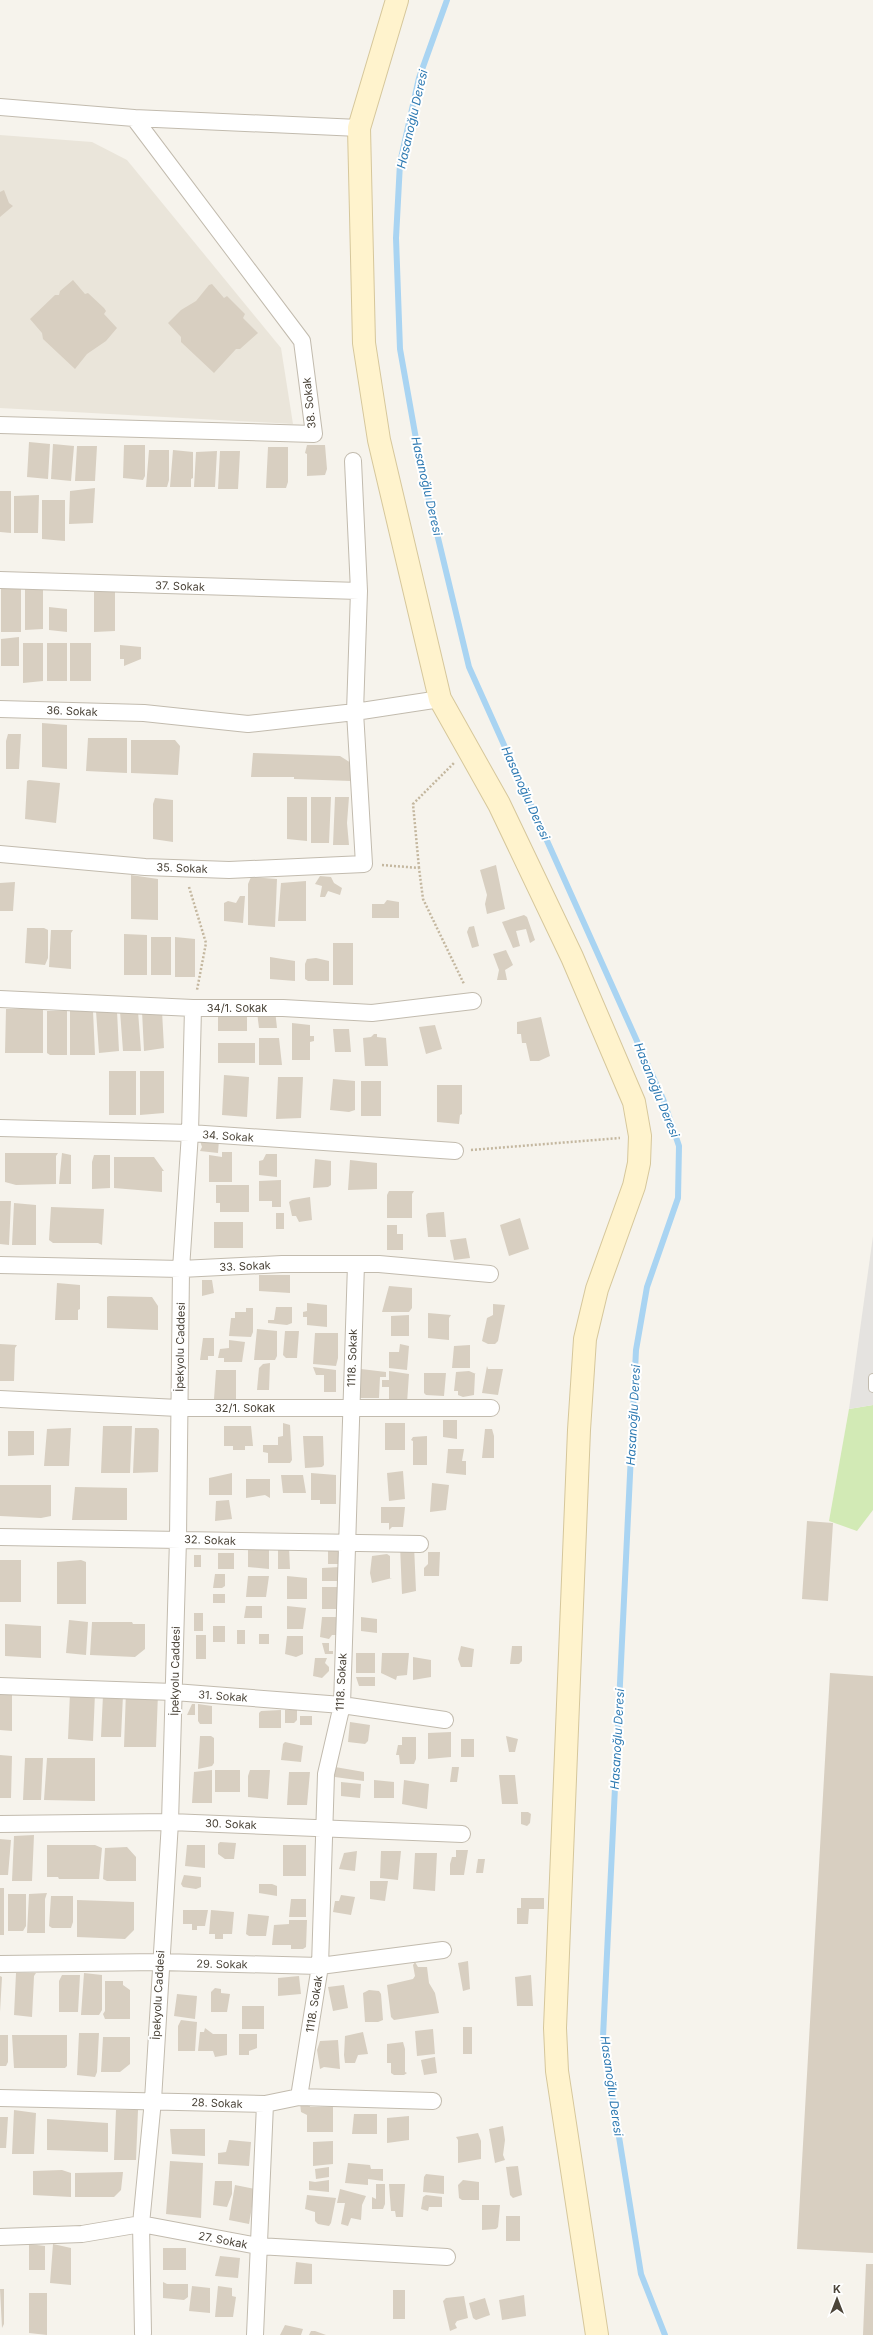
<svg xmlns="http://www.w3.org/2000/svg" width="873" height="2335" viewBox="0 0 873 2335" font-family="Inter,sans-serif">
<rect width="100%" height="100%" fill="#f6f3ec"/>
<path fill="#eae5da" d="M0,135l92,7 35,18 154,188 12,76 -293,-16z"/>
<path fill="#d2eab5" d="M873,1405v105l-16,21 -28,-10 20,-112z"/>
<path fill="#e5e3e0" d="M873,1236v169l-24,4z"/>
<g fill="none" stroke-linecap="round" stroke-linejoin="round">
<path stroke="#a9d4f2" stroke-width="6" d="M447,0l-28,78 -19,85 -4,75 4,111 21,118 48,200 194,432 16,47 -1,52 -31,89 -11,63 -33,687 38,237 24,61"/>
</g>
<path fill="#d8cfc1" d="M4,190l5,13 4,3 -13,11v-25z
M73,280l12,14 3,-1 16,15 2,3 -2,3 13,14 -11,13 -19,13 -12,15 -32,-30 -1,-6 -12,-14 25,-24h4l1,-4z
M212,284l12,14 3,-2 18,18 -2,4 15,15 -18,16h-4l-22,24 -33,-31v-5l-13,-14 13,-13 15,-9 13,-16z
M29,442l21,2 -2,35 -21,-2z
M53,444l21,2 -3,35 -20,-2z
M124,445h21v31l-2,4 -20,-2z
M307,445h18l2,24 -2,6 -18,1v-22l-2,-1z
M77,446h20l-2,35h-20z
M268,447h20v35l-2,6h-20z
M149,450h20v30l-2,7h-21z
M173,450l20,2v26l-2,1v8h-21z
M217,451l-2,36h-21l2,-35z
M220,451h20l-2,38h-20z
M95,488l-2,35 -24,1 1,-33z
M0,491h11v42l-11,-1z
M39,495l-1,38h-24v-37z
M42,500h23v41l-23,-2z
M21,585v47h-20v-44z
M25,585h18v44l-18,1z
M94,592h21v39l-21,1z
M49,607l18,2v23l-18,-2z
M19,637v29h-18v-27z
M23,643h20v38l-20,2z
M47,643h20v38h-20z
M70,643h21v38h-21z
M120,645l21,2v12l-17,7v-7h-4z
M42,723l25,2v44l-25,-2z
M8,734h13l-2,35h-13v-28z
M88,738h39v35l-41,-2z
M131,740h44l5,6 -2,29 -47,-2z
M253,753l87,3 11,7v18l-57,-2v-2h-43z
M29,780l31,3 -4,40 -31,-4 2,-38z
M287,797h20v44l-20,-2z
M311,797h20l-2,46h-18z
M335,797h14l-2,26 2,22h-16z
M155,798l18,2v42l-20,-3v-35z
M496,865l9,44 -18,5 -2,-10 2,-9 -7,-25z
M131,875l27,4v41l-27,-1z
M320,876l11,1 3,6 8,5 -2,7 -12,-4 -3,6h-5l2,-11 -7,-2z
M251,877l26,2 -2,48 -27,-2v-41z
M306,881v40h-28l3,-38z
M15,882l-2,29h-13v-28z
M240,896h5l-2,27 -19,-2v-18l4,-2 8,2z
M387,900l12,2v16h-27v-14h12z
M524,915l3,2 8,23 -5,3 -4,-14 -10,2 4,15 -7,2 -11,-26z
M474,926l5,20 -7,2 -5,-16 2,-5z
M27,928h17l4,2v28l-3,7 -20,-2z
M51,930h22l-2,3v36l-22,-2z
M124,934l23,1v40h-23z
M151,937h20v38h-20z
M175,937l20,2v38h-20z
M333,943h20v42h-20z
M506,950l7,15 -8,5 2,10h-10l2,-10 -6,-16z
M270,957l25,4v20l-25,-2z
M316,958l13,3v20h-21l-3,-2v-15l2,-5z
M6,1009h37v44h-38z
M275,1010l2,18h-18l-2,-16z
M47,1011h20v44h-17l-3,-2z
M70,1011h23l2,44h-25z
M96,1011h21l2,40 -20,2z
M120,1011h18l3,40h-18z
M142,1011h20l2,37 -20,3z
M218,1011l29,2v18h-29z
M541,1017l9,39 -11,5h-9l-4,-18h-4l-1,-9h-4v-12z
M292,1023l18,2v11h4v5l-4,1v18h-18z
M435,1025l7,24 -16,5 -7,-27z
M333,1029h16l2,23h-16z
M374,1034h3v3l9,1 2,28h-23l-2,-28 8,-1z
M259,1038h20l3,27h-23z
M218,1043h37v20h-37z
M109,1071h27v44h-27z
M140,1071h24v42l-24,2z
M224,1075l25,2 -2,40 -25,-2z
M278,1077h25l-2,41 -25,1z
M333,1079l22,2v29l-6,2 -19,-2z
M361,1081h20v35h-20z
M437,1085h25v29l-2,1 -1,9 -22,-2z
M219,1140l-1,13 -18,-2 2,-4 -2,-6z
M222,1152h10v30h-23v-27l13,2z
M5,1153h53l-2,3v28l-40,1 -11,-3z
M62,1153l9,2v29h-12z
M266,1154h11v23l-18,-2v-14l4,-1z
M94,1155h16v33l-18,1v-27z
M114,1157h40l10,14h-2v21l-48,-4z
M315,1159l16,2v24l-3,2 -15,1z
M350,1160l27,3v26l-29,1z
M281,1180v27h-9v-6h-13v-20z
M216,1185h33v27h-29v-9h-4z
M389,1191h25l-2,3v24h-25v-23z
M310,1197l2,23 -13,2 -3,-6h-4l-3,-14 3,-2z
M0,1201h11l-2,44 -9,-1z
M14,1203l22,2v40h-24z
M51,1207l53,2 -2,36 -4,-2h-45l-4,-3z
M444,1212l2,25h-18l-2,-22 2,-2z
M276,1213h8v16h-8z
M520,1218l9,31 -20,7 -9,-31z
M214,1222h29v26h-29z
M387,1225h10v9h6v16h-16z
M466,1238l4,20 -16,2 -4,-20z
M259,1275h31v18l-31,-2z
M202,1280h10l2,13 -12,3z
M57,1283l23,2v24l-2,1v10h-23z
M389,1286l23,2v20l-3,4h-27z
M109,1296l43,1 6,9v24l-51,-2v-31z
M307,1303l20,2v22l-20,-2v-8h-4v-5l4,-1z
M493,1304l12,1 -7,36 -3,3h-7l-6,-3 5,-23 6,-3z
M276,1307h16v16l-5,2 -19,-2v-3h6z
M246,1308h7v24l-2,5 -22,-1 2,-18h4v-6h11z
M428,1313l23,2 -2,3v22l-21,-2z
M409,1315v21h-18v-20z
M257,1329l20,2v25l-2,4h-21z
M285,1331h14l-2,27h-11l-3,-3z
M315,1333h23v25l-2,8 -23,-2z
M203,1338h11v18h-6v4h-8z
M229,1340l16,2 -3,20h-18v-4h-6l2,-9 9,-1z
M0,1344l17,1 -2,3 -1,33h-14z
M400,1344l9,2 -2,24 -18,-2v-16h10z
M470,1345v23h-18l2,-22z
M270,1363l-1,27h-12l2,-22 4,-4z
M487,1366l1,3h15l-5,26 -16,-2z
M313,1367l23,3v22h-12v-17h-8z
M361,1369l25,3v5h-6l-1,21h-20z
M216,1370h20v31l-3,-2h-19z
M389,1371l20,3 -2,29h-18v-16h-7v-7h7z
M469,1371l7,3h-1l-1,21 -11,2 -5,-2v-4h-4l2,-19z
M424,1373h22l-2,23 -18,-1 -2,-2z
M443,1420h14v19l-14,-2z
M283,1423l7,2 2,35 -2,3h-22v-10l-5,-1v-7h15v-8l5,-1z
M385,1423h20v27h-20z
M103,1426h29l-2,47h-29z
M224,1426h27l2,20h-8v4h-12v-4h-9z
M71,1428l-2,38h-25l3,-37z
M135,1428h22l2,2 -1,42 -25,1z
M485,1429h7l2,7v22h-12z
M8,1431h26v24l-26,1z
M303,1436h20l1,29 -2,2 -17,1z
M427,1436v29h-14v-24l-2,-1 2,-3z
M448,1449h16l-2,12h4v14l-20,-2z
M403,1471l2,28 -16,2 -2,-28z
M232,1473v22h-23v-17z
M311,1473l25,2v29h-16v-4h-9z
M281,1475h22l3,18h-23z
M246,1479h24v19l-5,-3 -19,3z
M432,1483l17,2 -3,25 -16,2z
M0,1485h51v31l-10,2 -41,-2z
M75,1487l52,1v32h-55z
M229,1500l3,19 -17,2 1,-20z
M381,1507h24l-2,20h-11l-3,3v-7h-8z
M807,1521l26,2 -5,78 -26,-2z
M400,1545h14l2,46 -14,3z
M289,1547l1,22h-12v-21z
M248,1548h21v21l-21,-2z
M328,1548h10v16h-10z
M428,1552h12l-1,24h-15v-8l4,-4z
M218,1553h16v16h-16z
M387,1554l3,2v22h2l-20,5 -2,-10 2,-17z
M194,1555h7v12h-7z
M0,1560h21v42h-21z
M81,1560l5,2v42h-29v-42z
M340,1567v14h-18v-13z
M215,1574h10v12l-3,2h-9z
M248,1576h21l-3,21h-20z
M287,1576l20,2v21h-20z
M322,1587h18l-2,22h-16z
M213,1594h12v9h-12z
M246,1606h16v12h-18z
M287,1606l19,2 -3,21h-16z
M194,1613h9v18h-9z
M322,1617h14v18h-4l-3,4 -9,-2z
M361,1617l16,2v14l-16,-2z
M69,1620l19,2 -2,33 -20,-2z
M92,1622h40l1,2h12v25l-10,8 -45,-2z
M5,1624l36,2v32l-36,-2z
M213,1626h12v16h-12z
M237,1630h8v14h-8z
M259,1634h10v10h-10z
M196,1635h10v24h-10z
M287,1636h16v18l-7,3 -11,-3z
M322,1643h7v8h4v3h-8z
M461,1646l13,3 -2,18h-11l-3,-8z
M512,1646h10v15l-3,3h-9z
M356,1653h19v20h-19z
M382,1653h27l-2,22 -10,1 -1,4 -15,-7z
M413,1657l18,3v17l-18,3z
M315,1658h12l-2,5 4,4v4l-7,7 -9,-2z
M830,1673l43,3v577l-76,-4z
M356,1677h19v9h-16z
M126,1691l32,2 -2,54h-32z
M70,1693h25l-2,48 -25,-2z
M0,1694h12v37l-12,-1z
M103,1695h20l-2,42h-20z
M192,1704h3v11h-8z
M198,1704l14,2v18h-12l-2,-3z
M281,1710v18h-22v-15l2,-2z
M285,1710h12v10l-3,3h-9z
M300,1716h12v9h-12z
M350,1722l20,3 -2,16 -3,3 -17,-2z
M451,1732v25l-23,2v-26z
M200,1736h11l3,2v25l-2,3 -14,3z
M506,1736l12,3 -3,13h-6z
M402,1737h14v22l-2,5h-14l-1,-9h-3l2,-10h4z
M461,1739h13v18h-13z
M285,1742l18,4 -2,16 -20,-2 2,-16z
M0,1755l12,1 -1,42h-11z
M25,1758h18l-2,42h-18z
M47,1758h48v43l-51,-1z
M335,1767l29,5v9l-29,-4z
M452,1767h7l-2,15h-7z
M212,1770v33h-20l2,-31z
M215,1770h25v22h-25z
M250,1770h20l-2,29 -20,-2v-21z
M289,1772h21l-3,33h-20z
M499,1775h16l3,29h-16z
M374,1780l20,2v16h-20z
M404,1780l25,4 -2,25 -25,-5z
M341,1782l20,2 -1,14 -19,-2z
M521,1812h7l3,2 -1,9 -3,3 -6,-2z
M34,1835l-2,46h-20l2,-45z
M0,1839l11,1 -3,35h-8z
M220,1842l16,1 -2,16h-9l-7,-5v-10z
M47,1845h48l7,3 -3,31h-40l-1,-2h-11z
M187,1845h18v23l-20,-2z
M283,1845h23v31h-23z
M127,1847l9,10v24h-29l-4,-2 2,-31z
M456,1850h12l-4,25h-14v-11l2,-7h4z
M357,1851l-2,20 -16,-2 5,-16z
M381,1851h20l-3,29 -18,-2z
M415,1853h22l-2,38 -22,-2z
M478,1859h7l-2,14h-7z
M184,1875l17,2v10l-5,2 -13,-2 -2,-3z
M370,1881h18l-3,20 -15,-2z
M259,1884h13l5,2v10l-18,-3z
M0,1888h4v47h-4z
M47,1893l-2,6v34h-18l2,-39z
M8,1894h18v32l-3,5h-15z
M341,1895l14,2 -4,18 -18,-3 2,-11h4z
M51,1896h22v26l-2,6h-19l-3,-2z
M521,1898h23v11h-15l-1,15h-11v-16h4z
M291,1899h15v18h-17z
M77,1900l57,2v28l-9,9 -48,-2z
M183,1910h25l-3,16h-8v4h-5v-6h-9z
M211,1910l23,2 -2,22h-9v5h-8v-5h-6z
M248,1914l21,2 -3,20h-17l-3,-2z
M289,1920h18l-1,27 -3,2h-12v-4h-19l2,-20 15,-1z
M468,1961l2,28 -7,2 -5,-28z
M415,1962l3,5h9l2,16 6,10 4,20 -45,7 -3,-3 -4,-32 26,-6 2,-3 -2,-11z
M16,1973h20l-2,3 -2,41 -18,-2z
M84,1973l18,2v35l-3,5h-18z
M62,1975h18l-2,37h-19v-31z
M531,1975l2,31h-16l-2,-29z
M0,1976l2,1 -2,35z
M299,1976l2,18 -23,2v-18z
M105,1981h18v4l7,5v29h-25l-2,-5 2,-3z
M344,1985l4,23 -15,3 -5,-24z
M215,1988l6,1v4l9,1 -3,18h-16v-20z
M369,1990l10,1 2,3 2,26 -5,2h-13l-2,-29z
M177,1994l20,2 -2,23 -21,-3z
M242,2006h22v23h-22z
M181,2020l16,2 -2,29h-17v-25z
M463,2027h9v27h-9z
M205,2028l8,6h14v21l-12,2 -2,-6h-15l2,-19h4z
M433,2029l2,25 -18,2 -2,-25z
M363,2032l5,22 -10,1 -3,8h-10l-1,-8 1,-19z
M79,2033h20l-2,39 -2,5 -18,-2z
M239,2034h18v14l-8,3v4h-10z
M0,2035h8v27l-2,4h-6z
M12,2035h55v31l-2,2h-51z
M103,2037h27v27l-10,8h-19z
M338,2040l2,29 -16,-2 -4,2 -3,-19 3,-9z
M403,2042l2,7v23l2,1 -3,2h-10l-3,-2v-10h-4v-19z
M435,2057l2,16 -13,2 -3,-15z
M300,2103h9l1,4h23v25h-26v-17l-6,-3z
M14,2110l22,3 -2,41h-22z
M116,2110h22l-2,50h-22z
M354,2114h23v20h-25z
M409,2116v24l-22,3v-25z
M0,2117h8l-2,31h-6z
M47,2119l61,4v29l-61,-2z
M503,2126l2,14 -2,15 2,5 -10,3 -6,-34z
M170,2129h35v27l-33,-2z
M478,2133l3,8v18l-23,4v-23l-2,-3z
M229,2140l22,2 -2,24 -31,-2v-11l8,-1z
M333,2141v23l-20,2v-24z
M170,2161l33,2 -2,55 -35,-4z
M348,2163l22,2 1,4h12v12l-15,-2v6l-23,-2z
M518,2166l4,29 -9,3 -3,-3 -4,-28z
M329,2167v10l-13,2 -1,-10z
M62,2170l9,3v24l-38,-2v-24z
M123,2172l-2,18 -7,7h-39v-24z
M426,2174l18,2v18l-21,-2 1,-15z
M329,2180v12l-20,-2v-9l6,1z
M463,2180l16,2v18h-17l-3,-2 -1,-13z
M215,2181h17v13l-5,13 -14,-2z
M376,2184h9v20l-2,5h-11v-12l4,2z
M389,2184h16l-2,33h-7l-1,-6h-4z
M235,2185l20,4 -6,35 -20,-4z
M340,2189l26,7 -4,9 -1,15 -10,-2 -3,8 -7,-2 4,-21h-8z
M307,2195l29,3 -5,25 -2,3 -11,-2 -3,-3v-9l-10,-3z
M426,2195l16,2v10h-13l-1,4 -7,-2 2,-12z
M482,2205h18l-2,22 -2,2 -14,1z
M506,2216h14v25h-14z
M29,2244l16,2v24h-16z
M53,2244l18,4v37l-21,-2z
M163,2248h23v22h-23z
M220,2256l20,2 -2,20 -23,-2z
M296,2262l16,2v20h-18z
M866,2264h7v71h-10z
M163,2282l4,2h21v13l-4,3 -21,-2z
M192,2286l18,2v25l-21,-2z
M218,2286l14,2v8l4,1 -3,20h-18z
M0,2289h4v35l-2,4z
M393,2290h12v29h-12z
M29,2293h18v42l-18,-2z
M524,2295l2,21 -24,4 -3,-20z
M464,2296l4,22 -11,3 -2,3 2,4 -7,3 -7,-30 3,-3z
M485,2298l5,17 -14,5 -3,-2 -4,-15z
M285,2325l18,4 -2,6h-21z
M311,2331h4l11,4h-17z"/>
<g fill="none" stroke-linecap="round" stroke-linejoin="round">
<defs>
<path id="lane" d="M873,1378v10"/>
<path id="street" d="M0,107l134,11 225,10
M0,425l314,9 -12,-93 -168,-223
M0,580l359,11
M0,709l144,4 104,11 107,-12 85,-13
M0,854l145,13 84,3 135,-6 -9,-152 4,-121 -6,-130
M0,999l193,9h90l89,5 101,-12
M0,1128l190,5 265,18
M0,1265l181,4 101,-5h97l111,10
M0,1399l178,9h313
M0,1537l420,7
M0,1686l174,6 168,13 103,15
M0,1824l170,-2 292,12
M0,1964l160,-2 160,4 123,-16
M299,2097l21,-131 6,-192 16,-69 14,-441
M0,2098l265,6 34,-7 134,4
M0,2237l82,-3 59,-10 117,22 189,11
M143,2333l-2,-109 12,-124 17,-278 8,-283 3,-270 9,-136 3,-125
M255,2335l10,-231"/>
<path id="secondary" d="M397,0l-38,128 5,215 15,97 61,259 59,105 73,153 62,145 6,34 -1,27 -5,23 -37,103 -12,50 -6,91 -24,598 2,43 40,264"/>
</defs>
<use href="#lane" stroke="#c2bbae" stroke-width="10"/>
<use href="#street" stroke="#c2bbae" stroke-width="18"/>
<use href="#secondary" stroke="#d6c79b" stroke-width="24"/>
<path stroke="#c4b79f" stroke-width="2.5" stroke-dasharray="2 2" stroke-linecap="butt" d="M382,865l37,3 4,31 41,85
M419,868l-6,-64 41,-41
M189,887l17,56 -9,47
M471,1150l149,-12"/>
<use href="#lane" stroke="#fff" stroke-width="8"/>
<use href="#street" stroke="#fff" stroke-width="16"/>
<use href="#secondary" stroke="#fff3cd" stroke-width="22"/>
</g>
<g text-anchor="middle" dominant-baseline="central" stroke-width="4" stroke-linejoin="round" paint-order="stroke">
<g font-size="11" fill="#4b4439" stroke="#fff">
<text transform="translate(309 403) rotate(-96)">38. Sokak</text>
<text transform="translate(180 586) rotate(2)">37. Sokak</text>
<text transform="translate(72 711) rotate(2)">36. Sokak</text>
<text transform="translate(182 868) rotate(2)">35. Sokak</text>
<text x="237" y="1008">34/1. Sokak</text>
<text transform="translate(228 1136) rotate(4)">34. Sokak</text>
<text transform="translate(245 1266) rotate(-2)">33. Sokak</text>
<text transform="translate(180 1347) rotate(-89)">İpekyolu Caddesi</text>
<text transform="translate(352 1358) rotate(-88)">1118. Sokak</text>
<text x="245" y="1408">32/1. Sokak</text>
<text transform="translate(210 1540) rotate(2)">32. Sokak</text>
<text transform="translate(175 1671) rotate(-89)">İpekyolu Caddesi</text>
<text transform="translate(341 1682) rotate(-87)">1118. Sokak</text>
<text transform="translate(223 1696) rotate(4)">31. Sokak</text>
<text transform="translate(231 1824) rotate(2)">30. Sokak</text>
<text transform="translate(222 1964) rotate(1)">29. Sokak</text>
<text transform="translate(158 1995) rotate(-87)">İpekyolu Caddesi</text>
<text transform="translate(314 2004) rotate(-81)">1118. Sokak</text>
<text transform="translate(217 2103) rotate(2)">28. Sokak</text>
<text transform="translate(223 2240) rotate(11)">27. Sokak</text>
</g>
<g font-size="12" font-style="italic" fill="#2e7ab2" stroke="#fff">
<text transform="translate(412 119) rotate(-77)">Hasanoğlu Deresi</text>
<text transform="translate(427 486) rotate(77)">Hasanoğlu Deresi</text>
<text transform="translate(526 793) rotate(66)">Hasanoğlu Deresi</text>
<text transform="translate(657 1090) rotate(68)">Hasanoğlu Deresi</text>
<text transform="translate(633 1415) rotate(-87)">Hasanoğlu Deresi</text>
<text transform="translate(617 1739) rotate(-87)">Hasanoğlu Deresi</text>
<text transform="translate(612 2086) rotate(82)">Hasanoğlu Deresi</text>
</g>
</g>
<g transform="translate(837 2299)" stroke="#ffffff" stroke-width="3" paint-order="stroke">
<path d="M0-3L7 15L0 10L-7 15Z" fill="#4b4439"/>
<text y="-6" font-size="11" font-weight="bold" text-anchor="middle" fill="#4b4439">K</text>
</g>
</svg>
